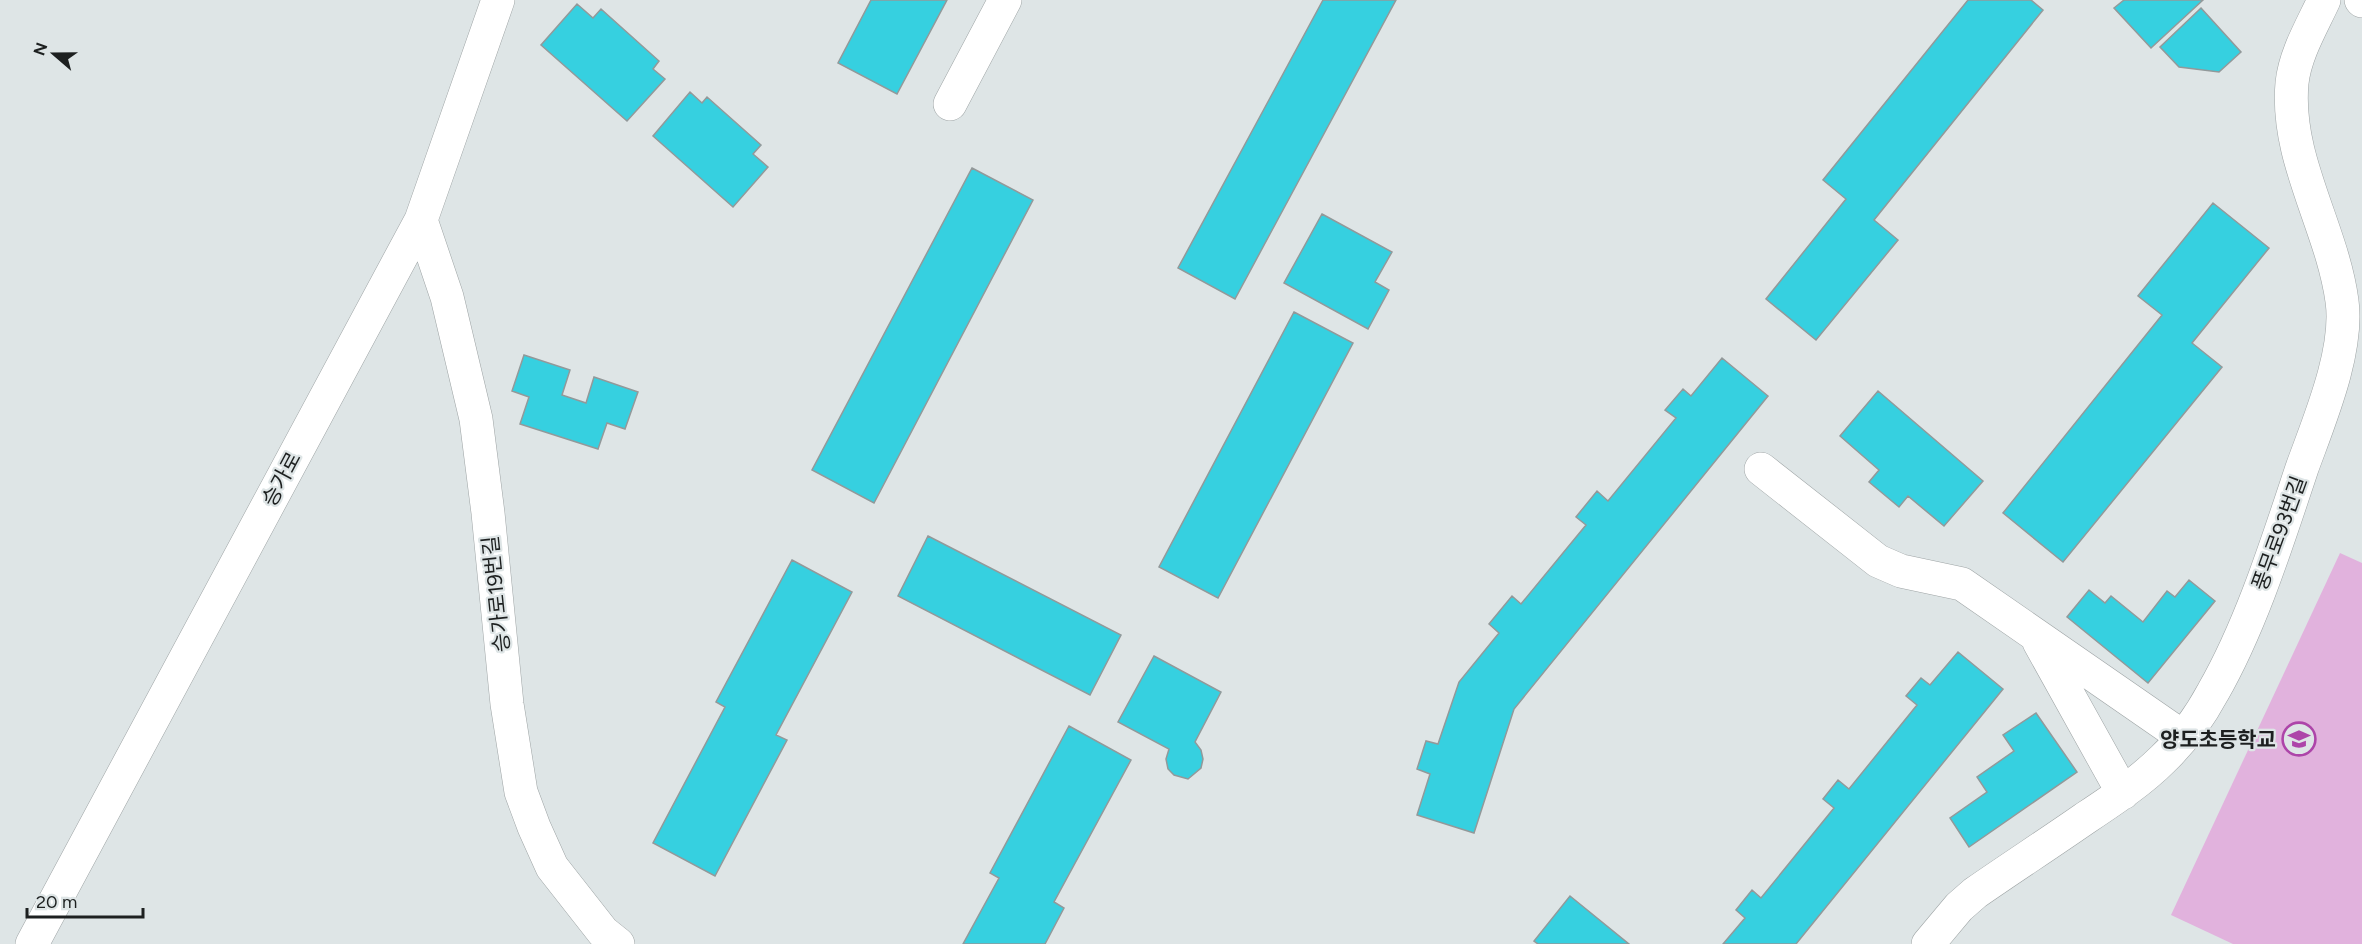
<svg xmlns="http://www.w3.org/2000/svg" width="2362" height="944" viewBox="0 0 2362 944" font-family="Figtree,'Noto Sans KR',sans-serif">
<rect width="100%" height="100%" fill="#dee5e6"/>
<path fill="#e1b2dd" d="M2340,553l22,10v381h-129l-62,-29z"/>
<path fill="#36d0e0" stroke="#92999a" stroke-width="1.5" d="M871,0h76l-50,94 -59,-31z
M1323,0h73l-161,299 -57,-31z
M1968,0h63l12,10 -169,210 24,20 -82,100 -50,-41 80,-100 -23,-19z
M2124,0h79l-52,48 -37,-40z
M577,4l16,14 8,-9 58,52 -6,8 12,10 -38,42 -86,-76z
M2201,8l40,44 -22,20 -40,-5 -19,-20z
M690,92l12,11 5,-6 54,48 -8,9 15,13 -35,40 -80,-71z
M972,168l61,32 -159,303 -62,-33z
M2213,203l56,45 -77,95 30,24 -159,195 -60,-49 159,-198 -24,-19z
M1322,214l70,38 -17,30 14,8 -21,39 -84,-46z
M1294,312l59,31 -135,255 -59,-31z
M524,355l46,15 -8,25 24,8 8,-26 44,15 -13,37 -18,-6 -9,26 -78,-25 9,-27 -17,-6z
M1722,358l46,38 -254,313 -40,124 -57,-18 13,-41 -13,-5 9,-28 12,3 21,-62 40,-49 -10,-9 23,-28 9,8 65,-79 -10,-8 21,-26 11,10 68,-83 -11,-8 18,-21 8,7z
M1878,391l105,90 -39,45 -36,-30 -9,11 -30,-25 10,-12 -39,-34z
M928,536l193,99 -31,60 -192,-99z
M792,560l60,32 -76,143 11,5 -72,136 -62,-33 72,-136 -9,-5z
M2189,580l26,21 -67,82 -81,-66 22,-27 16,13 6,-7 32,26 24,-31 8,6z
M1958,652l45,37 -207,255h-73l22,-26 -9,-8 16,-20 9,8 73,-90 -11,-9 15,-19 11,9 68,-84 -11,-9 15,-18 9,7z
M1154,656l67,36 -26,50 6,8 2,9 -2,9 -13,11 -14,-4 -6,-6 -2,-10 3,-10 -51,-27z
M2036,713l41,59 -108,75 -19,-29 37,-26 -10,-15 37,-26 -11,-16z
M1069,726l62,34 -77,142 10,6 -19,36h-82l36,-66 -9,-5z
M1570,896l59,48h-91l-4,-3z"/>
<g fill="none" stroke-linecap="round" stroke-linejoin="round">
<defs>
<path id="minor" d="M2361,0l1,1
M950,104l55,-104
M421,220l26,77 29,122 12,94 19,191 14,88 13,35 18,40 51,65 15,12
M1761,469l117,92 23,10 61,13 221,153
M2039,642l84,151
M32,944l389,-724 77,-220
M1928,944l31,-37 16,-14c36,-25 73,-49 109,-74 27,-18 56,-37 79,-60 20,-19 37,-43 50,-67 38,-66 65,-152 89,-224 17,-47 47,-117 40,-167 -10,-74 -57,-142 -50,-218 3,-29 20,-57 32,-83"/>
</defs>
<use href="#minor" stroke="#9ea4a5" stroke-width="34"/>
<use href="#minor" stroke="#fff" stroke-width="33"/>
</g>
<defs>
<symbol id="school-ring" viewBox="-11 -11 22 22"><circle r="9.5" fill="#dee5e6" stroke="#ad45a9" stroke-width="1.5"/><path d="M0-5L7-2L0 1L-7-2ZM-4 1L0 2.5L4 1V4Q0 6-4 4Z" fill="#ad45a9"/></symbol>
</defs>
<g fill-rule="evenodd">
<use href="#school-ring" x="2280" y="720" width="38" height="38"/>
</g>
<g text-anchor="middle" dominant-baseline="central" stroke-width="4.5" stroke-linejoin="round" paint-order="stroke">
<g font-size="21" fill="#1d2020" stroke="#dee5e6">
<text transform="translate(281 479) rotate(-62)">승가로</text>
<text transform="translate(2279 533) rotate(-70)">풍무로93번길</text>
<text transform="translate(496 594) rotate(-96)">승가로19번길</text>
</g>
<g font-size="21" font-weight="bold" fill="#1d2020" stroke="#dee5e6" text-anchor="end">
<text x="2276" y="739">양도초등학교</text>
</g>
</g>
<g transform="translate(54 54) rotate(290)" stroke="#dee5e6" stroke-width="4.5" paint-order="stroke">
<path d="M0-4.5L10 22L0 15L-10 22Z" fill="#1d2020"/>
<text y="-9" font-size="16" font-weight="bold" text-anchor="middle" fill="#1d2020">N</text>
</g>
<path d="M27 908v9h116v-9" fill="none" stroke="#1d2020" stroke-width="3"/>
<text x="36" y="908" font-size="18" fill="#1d2020" stroke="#dee5e6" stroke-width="4.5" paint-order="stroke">20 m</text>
</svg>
